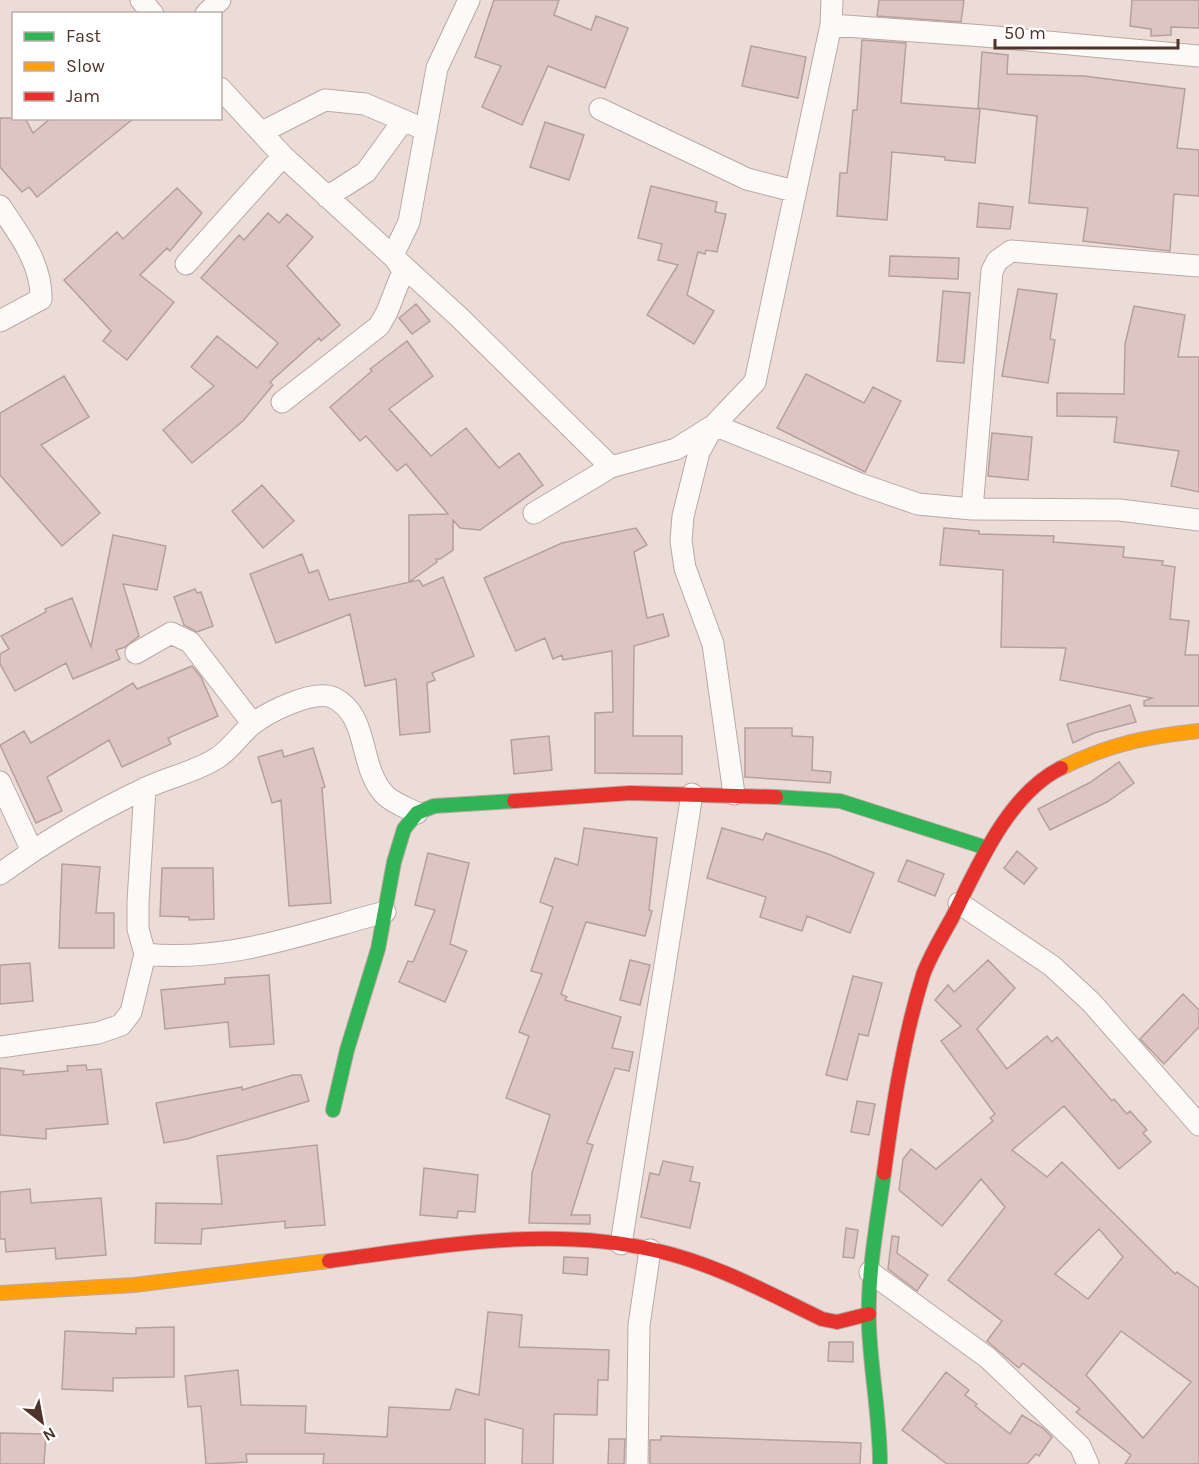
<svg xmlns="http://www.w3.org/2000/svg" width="1199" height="1464" viewBox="0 0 1199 1464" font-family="Karla,sans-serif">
<rect width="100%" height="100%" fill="#ecdcd7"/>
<path fill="#dec5c2" stroke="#b4a09e" stroke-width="1.5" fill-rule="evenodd" d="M494,0h65l-5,15 37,15 5,-14 32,12 -23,60 -57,-22 -26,59 -40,-18 19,-41 -26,-9z
M879,0h85l-3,22 -84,-6z
M1132,0h67v28l-28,-1v8l-20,1v-7l-21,-3z
M862,40l44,3 -5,60 79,6 -5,54 -30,-3v-3l-53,-5 -5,68 -50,-4 3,-43h7l6,-63h4z
M751,46l55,11 -8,41 -56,-12z
M982,52l26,3 -1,19 77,2 101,13 -8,59 22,2v46l-25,-2 -4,57 -87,-10 5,-33 -59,-5 8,-87 -59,-8z
M0,118h25l8,15 18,-15h83l-97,79 -8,-10 -7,5 -22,-25z
M545,122l39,13 -15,45 -39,-13z
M651,186l66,16 -2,10 11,2 -9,38 -11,-2 -1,4 -7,-2 -11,43 27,16 -20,33 -47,-29 31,-50 -20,-5 4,-16 -24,-6z
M177,188l25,25 -32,38 -3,-3 -27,27 34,27 -47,58 -24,-19 8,-10 -47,-51 53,-48 6,7z
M979,203l34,4 -3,22 -33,-2z
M268,213l11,10 8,-9 26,23 -26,29 53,59 -19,16 -2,-3 -49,44 3,3 -30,36 -51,42 -29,-33 51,-44 -23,-19 26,-31 40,32 21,-25 -77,-65 38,-43 5,5z
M890,256l69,2 -1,21 -69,-3z
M1018,289l39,5 -7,45 5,1 -7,43 -46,-7z
M943,291l27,2 -6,70 -27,-2z
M416,304l14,17 -18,13 -13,-16z
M1134,306l51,9 -7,42h21v135l-28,-6 8,-35 -65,-9 3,-25 -60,-1v-23l67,1 1,-50z
M407,341l26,35 -44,33 42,47 35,-28 33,40 20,-15 24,32 -63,45 -20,-2 -7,-8v30l-13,9h-4l1,3 -28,20v-67l39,-1 -42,-50 -9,7 -31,-35 -6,5 -30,-34 42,-36 -2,-2z
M806,374l58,29 9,-16 28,14 -36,71 -88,-44z
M64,376l25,41 -48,28 59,68 -38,33 -62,-71v-62z
M992,433l40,4 -4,43 -40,-4z
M262,485l32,36 -31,27 -31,-37z
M636,528l11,17 -13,7 13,66 16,-4 6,22 -35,10 -1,90h49v38l-87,-1v-60l18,-1 -1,-61 -49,9 -1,-5 -9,4 -8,-21 -29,13 -32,-73 78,-35z
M944,528l35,3v3l75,2 -1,6 71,5 -1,10 40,4 -1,4 13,2 -5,52 19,2 -4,34h14v51h-55v-5l8,-3 -92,-18 6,-32 -65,-1 2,-77 -63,-5z
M113,535l53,11 -9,44 -34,-6 16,52 -14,11 -9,3 4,9 -47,20 -7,-16 -51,28 -15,-27v-10l9,-5 -8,-13 45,-24 -1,-3 27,-11 19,49z
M302,554l7,19 9,-3 11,30 90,-20 4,6 20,-9 31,79 -42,17 3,7 -8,3 3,49 -30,3 -4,-56 -31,7 -15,-72 -74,29 -26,-69z
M195,589l2,4 4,-1 12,34 -16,6 -13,-7 -10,-28z
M192,666l9,11 17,39 -50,22 3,6 -49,23 -13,-27 -62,37 15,34 -26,12 -36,-78 24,-14 7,12 102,-60 4,6z
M1130,705l6,17 -42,11 -21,10 -6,-19z
M745,728h47v8l21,1 -1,33 19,2 -1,11 -85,-6z
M549,736l3,34 -38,4 -3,-34z
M313,748l12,39 -3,1 9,115 -42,3 -8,-106 -9,3 -14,-46 24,-7 2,7z
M1119,762l15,21 -27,19 -57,28 -12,-21 51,-26z
M584,828l73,10 -8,72 3,1 -7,25 -59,-14 -25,72 6,3 -2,3 56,17 -9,31 21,4 -4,19 -14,-3 -28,75 6,2 -22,70h19v9l-61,-1 3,-50 18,-58 -44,-17 23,-62 -10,-4 23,-58 -11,-3 22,-64 -13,-5 15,-44 23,7z
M722,828l41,12 3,-7 62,21 46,19 -24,60 -43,-17 -5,15 -42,-14 6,-20 -59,-19z
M1017,851l20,17 -13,16 -20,-16z
M428,853l41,10 -19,81 17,7 -22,51 -46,-20 9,-21 5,1 22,-52 -20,-5z
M907,860l37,14 -9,22 -37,-15z
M62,864l38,3 -4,46h18v35h-55z
M162,868h51l1,51 -25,1v-3l-29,-1z
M630,960l20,5 -10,40 -20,-5z
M988,960l27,28 -38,41 30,40 40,-33 5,6 5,-5 55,64 2,-2 13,15 3,-3 17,19 -4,3 8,9 -32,27 -55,-63 -52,44 35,27 15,-15 113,112 2,-2 22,16v176h-74l6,-9 -55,-43 4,-3 -57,-46 -4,5 -32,-27 15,-20 -54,-41 57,-73 -24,-28 -39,47 -43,-36 4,-31 8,-10 25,20 57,-48 -3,-3 5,-4 -54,-73 20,-15 -26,-26 13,-15 6,7zM1099,1229l24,28 -35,42 -33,-25zM1121,1331l70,51 -48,56 -57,-63z
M30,963l3,38 -33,3v-39z
M269,975l5,69 -44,3 -2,-25 -63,7 -4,-39 64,-6v-6z
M853,976l29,7 -14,53 -9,-2 -12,46 -21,-5z
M1183,994l16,16v17l-35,37 -24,-25z
M86,1065l1,5 14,-1 7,55 -62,5v10l-46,-4v-67l24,3 -1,4 45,-4 -1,-5z
M293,1075h8l8,26 -122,38 -23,4 -8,-40 86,-16v3z
M857,1101l18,3 -6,31 -18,-3z
M317,1145l8,80 -40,3v-7l-83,8 -1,15 -46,-1 1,-40 66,1 -5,-48z
M663,1161l30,6 -3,14 10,2 -10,45 -49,-11 9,-44 9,2z
M424,1168l54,7 -3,37 -17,-1 -1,7 -37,-3z
M30,1189l1,14 70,-5 5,57 -50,4 -1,-11 -49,4 -1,-13h-5v-47z
M846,1228l12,2 -4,28 -11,-1z
M892,1236l7,1 -2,16 31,22 -11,16 -29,-22z
M564,1257l24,1 -1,17 -24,-2z
M488,1312l34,3 -3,32 90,3 -1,30h-10l-1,35 -43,-1 -1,50h-31l1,-35 -38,-10v45h-162l1,-10h-78l1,8 -41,2 -5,-58 -13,1 -3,-31 53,-6 3,35 65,1 -1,27 82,4 2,-30 61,3 6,-21 23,6z
M174,1327v50l-61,1v13l-51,-2 3,-58 71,3v-6z
M829,1342h24v20l-25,-1z
M946,1372l23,18 -4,5 12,9 -2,2 35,28 12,-19 21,13 9,9 -13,19 -3,-2 -9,10h-80l-45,-34z
M0,1433l46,1 -2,30h-44z
M661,1436l200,7 -1,21h-210v-24h11z
M609,1439h16l-1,25h-16z"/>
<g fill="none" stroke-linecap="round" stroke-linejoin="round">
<defs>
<path id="street" d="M141,0l12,14
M206,14l14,-14
M831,25l153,11 215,20
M220,88l63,68 176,161 152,150
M600,109l147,70 47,12
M262,132l63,-32 40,4 61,26
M327,197l39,-25 37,-51
M0,206c19,28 42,58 41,93l-41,22
M186,264l97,-108
M282,402l97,-76 8,-14 16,-41 -10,-16 16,-33 28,-154 32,-68
M714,425l146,59 58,20 54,5 148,1 79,10
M972,509l20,-238 5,-10 14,-10 188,15
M534,513l77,-46 65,-18 35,-22
M136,653l35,-20 19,9 63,82
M0,782l32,69
M734,794l-21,-150 -28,-76 -4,-27 2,-25 16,-64 15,-27 41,-43 76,-357 1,-25
M0,874c45,-33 95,-62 146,-86 22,-11 50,-16 71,-30 13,-8 22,-22 33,-32 16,-13 64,-38 84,-28 36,18 24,69 51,97 8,8 22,13 32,18
M959,903l93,63 39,36 108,123
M145,954c82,9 161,-21 240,-42
M0,1047l98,-14 23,-8 10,-13 14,-58 -7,-25v-27l7,-114
M621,1244l71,-450
M870,1272l118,86 92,88 8,18
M637,1464l2,-139 11,-75"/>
<path id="fast" d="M776,797l64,4 147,47
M333,1110l14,-60 31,-101 16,-87 10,-33 13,-16 17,-7 80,-5
M880,1464c0,-46 -9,-91 -11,-137 -2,-52 8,-103 15,-154"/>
<path id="slow" d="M1061,768c49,-24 84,-31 138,-37
M0,1293l134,-8 195,-24"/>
<path id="jam" d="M514,801l116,-8 146,4
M884,1173c9,-67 19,-133 39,-198 7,-19 19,-39 29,-57 25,-50 56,-124 109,-150
M329,1261c106,-14 219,-36 325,-11 60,13 114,43 168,69l15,3 32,-8"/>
</defs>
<use href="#street" stroke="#bca8a2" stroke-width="23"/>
<use href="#fast" stroke="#bca8a2" stroke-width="16"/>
<use href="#slow" stroke="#bca8a2" stroke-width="16"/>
<use href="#jam" stroke="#bca8a2" stroke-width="16"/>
<use href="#street" stroke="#fcfaf9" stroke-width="21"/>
<use href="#fast" stroke="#30b455" stroke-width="14"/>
<use href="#slow" stroke="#ff9f0a" stroke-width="14"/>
<use href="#jam" stroke="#e5322d" stroke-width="14"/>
</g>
<rect x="12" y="12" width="210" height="108" fill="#ffffff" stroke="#b9ada9" stroke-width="1.5"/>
<rect x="24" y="32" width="30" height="9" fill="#30b455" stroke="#b9ada9" stroke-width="1.5"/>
<text x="66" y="42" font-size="18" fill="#4f3329">Fast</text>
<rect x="24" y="62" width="30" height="9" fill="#ff9f0a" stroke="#b9ada9" stroke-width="1.5"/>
<text x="66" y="72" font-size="18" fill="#4f3329">Slow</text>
<rect x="24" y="92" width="30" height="9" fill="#e5322d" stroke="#b9ada9" stroke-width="1.5"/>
<text x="66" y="102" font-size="18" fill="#4f3329">Jam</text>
<g transform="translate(42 1422) rotate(149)" stroke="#ffffff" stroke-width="4.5" paint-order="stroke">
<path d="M0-4.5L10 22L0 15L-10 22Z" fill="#4f3329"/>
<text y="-9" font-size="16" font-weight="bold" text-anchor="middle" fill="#4f3329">N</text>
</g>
<path d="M995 39v9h183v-9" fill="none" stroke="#4f3329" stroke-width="3"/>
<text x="1004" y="39" font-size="18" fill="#4f3329" stroke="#ffffff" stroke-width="4.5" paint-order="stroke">50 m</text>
</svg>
